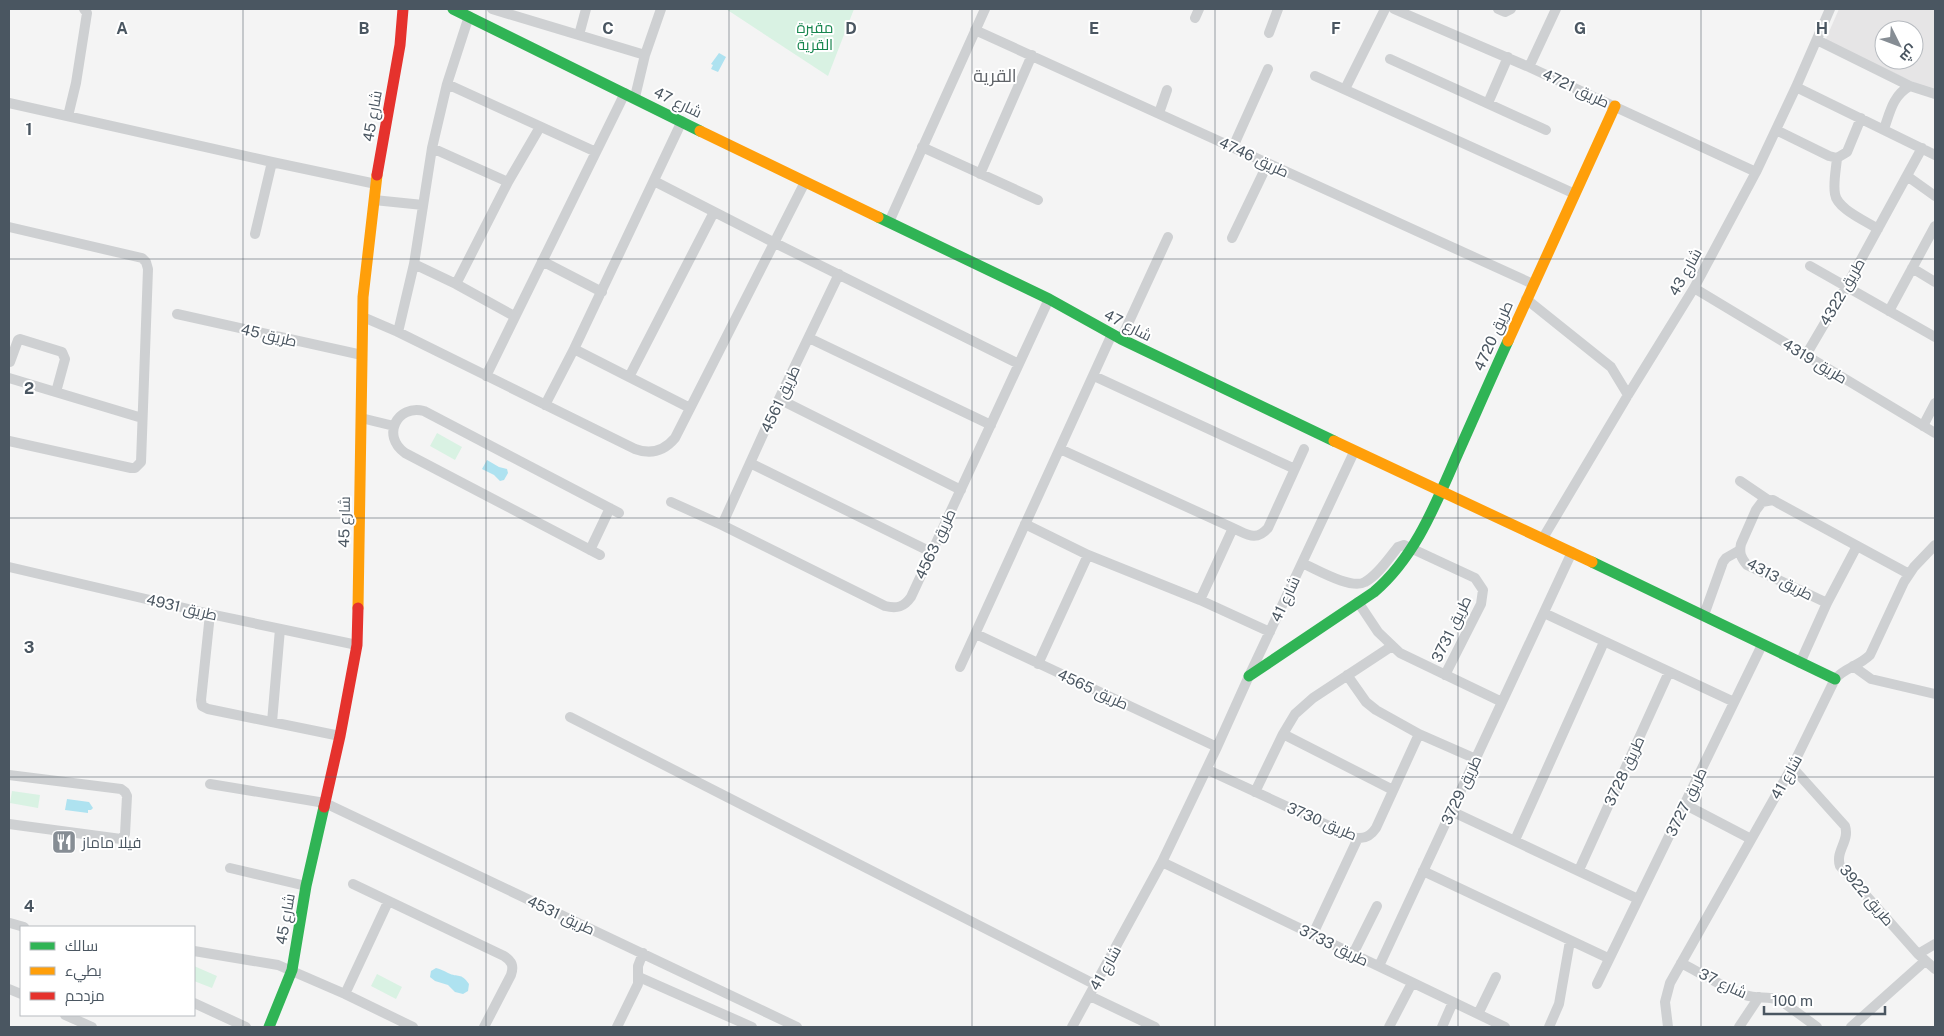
<svg xmlns="http://www.w3.org/2000/svg" width="1944" height="1036" viewBox="0 0 1944 1036" font-family="'Public Sans',Cairo,sans-serif">
<rect width="100%" height="100%" fill="#f4f4f4"/>
<path fill="#e6e5e6" fill-rule="evenodd" d="M1839,9h96v83l-110,-51zM1884,30h30v30h-30z"/>
<path fill="#d9f2e3" d="M726,9h128l-26,67z
M437,433l25,14 -7,13 -25,-14z
M12,791l28,4 -2,13 -28,-5z
M194,966l23,10 -5,12 -18,-7z
M377,974l25,13 -6,12 -25,-13z"/>
<path fill="#aee2f0" d="M719,53l7,4 -8,15 -7,-3 2,-4 -2,-1z
M487,460l12,7 8,2 1,4 -4,7 -4,1 -6,-6 -12,-6z
M67,799l22,3 4,6 -2,2h-3v3l-23,-3z
M436,968c5,1 8,3 12,5 10,5 13,-1 21,11l-1,7 -5,3 -8,-2 -7,-7 -13,-4 -5,-4 1,-6z"/>
<g fill="none" stroke-linecap="round" stroke-linejoin="round">
<path stroke="#ced0d2" stroke-width="10" d="M492,9l153,46 -10,42
M1394,9l135,58 227,105
M1498,9l7,3 6,-3
M1195,18l4,-9
M975,30l558,254
M1269,33l9,-24
M579,35l7,-26
M1817,40l93,46 25,8
M645,55l16,-46
M1390,59l156,71
M1529,67l27,-58
M1315,76l260,118
M447,84l149,68
M1796,87l139,68
M1345,89l40,-80
M9,103l263,59 104,22
M1488,103l20,-46
M1159,113l8,-23
M68,116l8,-33 11,-70 -3,-4
M1884,129c6,-17 9,-34 26,-43
M1776,130l53,26 8,2 10,-6 14,-34
M922,147l116,53
M1233,147l35,-78
M432,148l76,34 -52,102
M1837,158c-1,12 -4,25 -2,36 2,15 31,27 43,35
M980,174l52,-119
M1907,176l28,20
M654,181l119,61 246,122
M508,182l32,-55
M374,200l49,5
M889,222l96,-213
M9,227l133,31 4,4 2,7 -7,193 -6,6h-4l-122,-27
M255,234l17,-72
M1232,238l36,-75
M542,261l60,31
M414,264l42,20 58,32
M1810,266l125,71
M1912,268l23,14
M1694,288l241,145
M1526,299l85,68 17,28
M1889,311l46,-85
M177,314l185,41
M363,317l35,15 237,117c16,6 29,2 40,-11l130,-256
M398,332l16,-68 18,-116 15,-64 22,-68
M809,338l182,87
M1121,339l47,-102
M574,349l116,59
M1806,355l40,-68 76,-139
M10,362l8,-22 2,-1 42,13 3,7 -9,33
M486,376l139,-283
M1094,376l201,93
M629,377l85,-165
M9,378l133,40
M779,399l182,91
M545,405l29,-56 108,-228
M361,418l33,8
M1923,426l12,-23
M1060,449l173,79
M750,463l181,89
M1740,481l28,19
M671,502l51,23 163,81c12,3 19,1 26,-9l138,-298
M1025,524l63,31 112,45 70,32
M722,525l57,-126 60,-125
M1543,538l85,-143 66,-107 62,-116 40,-85 34,-78
M590,550l20,-42
M600,555l-195,-102c-24,-17 -8,-49 19,-42l195,102
M1302,563c14,6 49,27 63,19 13,-7 24,-24 33,-35l6,-2 71,33 8,12 -2,14 -36,71
M9,567l201,47 147,31
M1200,600l33,-72c14,6 23,14 35,0l36,-79
M1358,602l20,30 22,21 102,49
M1827,603l-80,-38c-6,-7 -8,-12 -6,-21l15,-34 6,-8 11,-2 5,3 131,71
M1544,613l190,89
M210,614l-9,86 1,6 6,3 132,27
M1704,615l19,-53 3,-4 14,-8
M976,634l241,113 -55,115 -90,165
M1800,663l27,-60 30,-57
M1038,664l50,-109
M1853,666l18,13 64,15
M960,667l152,-333
M1347,675l19,27 10,8 43,24 57,25
M570,717l526,268
M272,722l8,-93
M1283,734l110,56
M1217,747l32,-71 105,-224
M1792,767l53,59c5,15 -10,25 -5,40l78,88 17,15
M1208,770l145,67c10,3 17,0 23,-9l43,-94
M9,775l112,14 4,3 2,4 -2,38 -4,5 -112,-15
M210,784l115,19 472,224
M1255,792l28,-58 12,-20 18,-16 79,-52
M1684,804l67,35
M1451,811l187,88
M1515,840l89,-198
M1162,862l343,165
M230,868l76,18
M1579,870l90,-198
M1423,871l185,87
M353,884l151,72c8,5 10,10 7,19l-27,52
M10,923l14,4
M1313,934l45,-96
M194,951l84,14 67,29 68,33
M1353,954l24,-48
M1918,954l17,-10
M1681,963c18,9 45,26 64,32 11,4 23,1 35,5l37,27
M1379,966l193,-414
M639,977l113,50
M1597,984l165,-339
M9,989l12,5
M345,994l43,-92
M1090,996l65,31
M194,1003l52,24
M1478,1014l18,-37
M65,1015l27,12
M617,1027l21,-43v-18l5,-13
M1389,1027l23,-44
M1442,1027l11,-25
M1549,1027l10,-23 11,-63
M1668,1027l-3,-25 5,-19 122,-216 43,-88c9,-11 24,-13 35,-24l34,-73 10,-15 21,-22
M1739,1027l20,-30
M1851,1027l74,-66"/>
<path stroke="#30b455" stroke-width="11" d="M453,9l247,122
M878,217l171,82 72,40 213,102
M1592,562l243,117
M1249,676l125,-84c42,-36 62,-89 84,-139 17,-38 33,-75 50,-112
M269,1027l23,-57 14,-84 18,-79"/>
<path stroke="#ff9f0a" stroke-width="11" d="M700,131l178,86
M1508,341l107,-235
M1334,441l258,121
M358,608l5,-311 14,-122"/>
<path stroke="#e5322d" stroke-width="11" d="M377,175l23,-130 3,-36
M324,807l16,-71 17,-91 1,-37"/>
</g>
<path fill="none" stroke="#4a5661" stroke-width="1" stroke-opacity="0.55" d="M243,9v1018M486,9v1018M729,9v1018M972,9v1018M1215,9v1018M1458,9v1018M1701,9v1018M9,259h1926M9,518h1926M9,777h1926"/>
<defs>
<symbol id="restaurant-square" viewBox="-11 -11 22 22"><rect x="-9" y="-9" width="18" height="18" rx="4" fill="#868d94" stroke="#fff"/><path d="M-5-6h1v4h1v-4h1v4h1v-4h1v5L-1.5 .5V6h-2V.5L-5-1ZM5-6V6H3V1.5H1.5Q1.5-4 5-6Z" fill="#fff"/></symbol>
</defs>
<g fill-rule="evenodd">
<use href="#restaurant-square" x="50" y="828" width="28" height="28"/>
</g>
<g text-anchor="middle" dominant-baseline="central" stroke-width="4" stroke-linejoin="round" paint-order="stroke">
<g font-size="15" fill="#17864f" stroke="#fff">
<text x="815" y="27">مقبرة<tspan x="815" dy="17">القرية</tspan></text>
</g>
<g font-size="15" fill="#4a5661" stroke="#fff">
<text transform="translate(1576 88) rotate(25)">طريق 4721</text>
<text transform="translate(678 102) rotate(26)">شارع 47</text>
<text transform="translate(372 116) rotate(-80)">شارع 45</text>
<text transform="translate(1254 157) rotate(25)">طريق 4746</text>
<text transform="translate(1685 272) rotate(-61)">شارع 43</text>
<text transform="translate(1842 292) rotate(-60)">طريق 4322</text>
<text transform="translate(1128 325) rotate(27)">شارع 47</text>
<text transform="translate(269 335) rotate(13)">طريق 45</text>
<text transform="translate(1493 336) rotate(-66)">طريق 4720</text>
<text transform="translate(1815 361) rotate(31)">طريق 4319</text>
<text transform="translate(780 399) rotate(-65)">طريق 4561</text>
<text transform="translate(344 522) rotate(-89)">شارع 45</text>
<text transform="translate(935 544) rotate(-65)">طريق 4563</text>
<text transform="translate(1780 579) rotate(28)">طريق 4313</text>
<text transform="translate(1285 599) rotate(-65)">شارع 41</text>
<text transform="translate(182 607) rotate(13)">طريق 4931</text>
<text transform="translate(1451 629) rotate(-64)">طريق 3731</text>
<text transform="translate(1093 689) rotate(25)">طريق 4565</text>
<text transform="translate(1624 771) rotate(-65)">طريق 3728</text>
<text transform="translate(1786 777) rotate(-61)">شارع 41</text>
<text transform="translate(1461 790) rotate(-65)">طريق 3729</text>
<text transform="translate(1686 802) rotate(-64)">طريق 3727</text>
<text transform="translate(1322 821) rotate(23)">طريق 3730</text>
<text transform="translate(1867 895) rotate(50)">طريق 3922</text>
<text transform="translate(561 915) rotate(25)">طريق 4531</text>
<text transform="translate(285 919) rotate(-80)">شارع 45</text>
<text transform="translate(1334 945) rotate(26)">طريق 3733</text>
<text transform="translate(1105 968) rotate(-61)">شارع 41</text>
<text transform="translate(1723 983) rotate(25)">شارع 37</text>
</g>
<g font-size="15" fill="#4a5661" stroke="#fff" text-anchor="start">
<text x="82" y="842">فيلا ماماز</text>
</g>
<g font-size="18" fill="#5f6368" stroke="#fff">
<text x="995" y="75">القرية</text>
</g>
</g>
<g font-size="16" text-anchor="middle" font-weight="bold" fill="#4a5661" stroke="#fff" stroke-width="4" stroke-linejoin="round" paint-order="stroke">
<text x="122" y="34">A</text>
<text x="364" y="34">B</text>
<text x="608" y="34">C</text>
<text x="851" y="34">D</text>
<text x="1094" y="34">E</text>
<text x="1336" y="34">F</text>
<text x="1580" y="34">G</text>
<text x="1822" y="34">H</text>
<text x="29" y="135">1</text>
<text x="29" y="394">2</text>
<text x="29" y="653">3</text>
<text x="29" y="912">4</text>
</g>
<rect width="1944" height="1036" fill="none" stroke="#4a5661" stroke-width="20"/>
<rect x="20" y="926" width="175" height="90" fill="#ffffff" stroke="#b7bbc0"/>
<rect x="30" y="942" width="25" height="8" fill="#30b455" stroke="#b7bbc0"/>
<text x="65" y="951" font-size="15" fill="#4a5661">سالك</text>
<rect x="30" y="967" width="25" height="8" fill="#ff9f0a" stroke="#b7bbc0"/>
<text x="65" y="976" font-size="15" fill="#4a5661">بطيء</text>
<rect x="30" y="992" width="25" height="8" fill="#e5322d" stroke="#b7bbc0"/>
<text x="65" y="1001" font-size="15" fill="#4a5661">مزدحم</text>
<g transform="translate(1899 45) rotate(132)"><circle r="24" fill="#ffffff" stroke="#b7bbc0"/>
<path d="M0-4L9 19L0 12L-9 19Z" fill="#868d94"/>
<text y="-8" font-size="14" font-weight="bold" text-anchor="middle" fill="#4a5661">ش</text>
</g>
<path d="M1764 1006v8h121v-8" fill="none" stroke="#4a5661" stroke-width="2.5"/>
<text x="1772" y="1006" font-size="15" fill="#4a5661" stroke="#ffffff" stroke-width="4" paint-order="stroke">100 m</text>
</svg>
